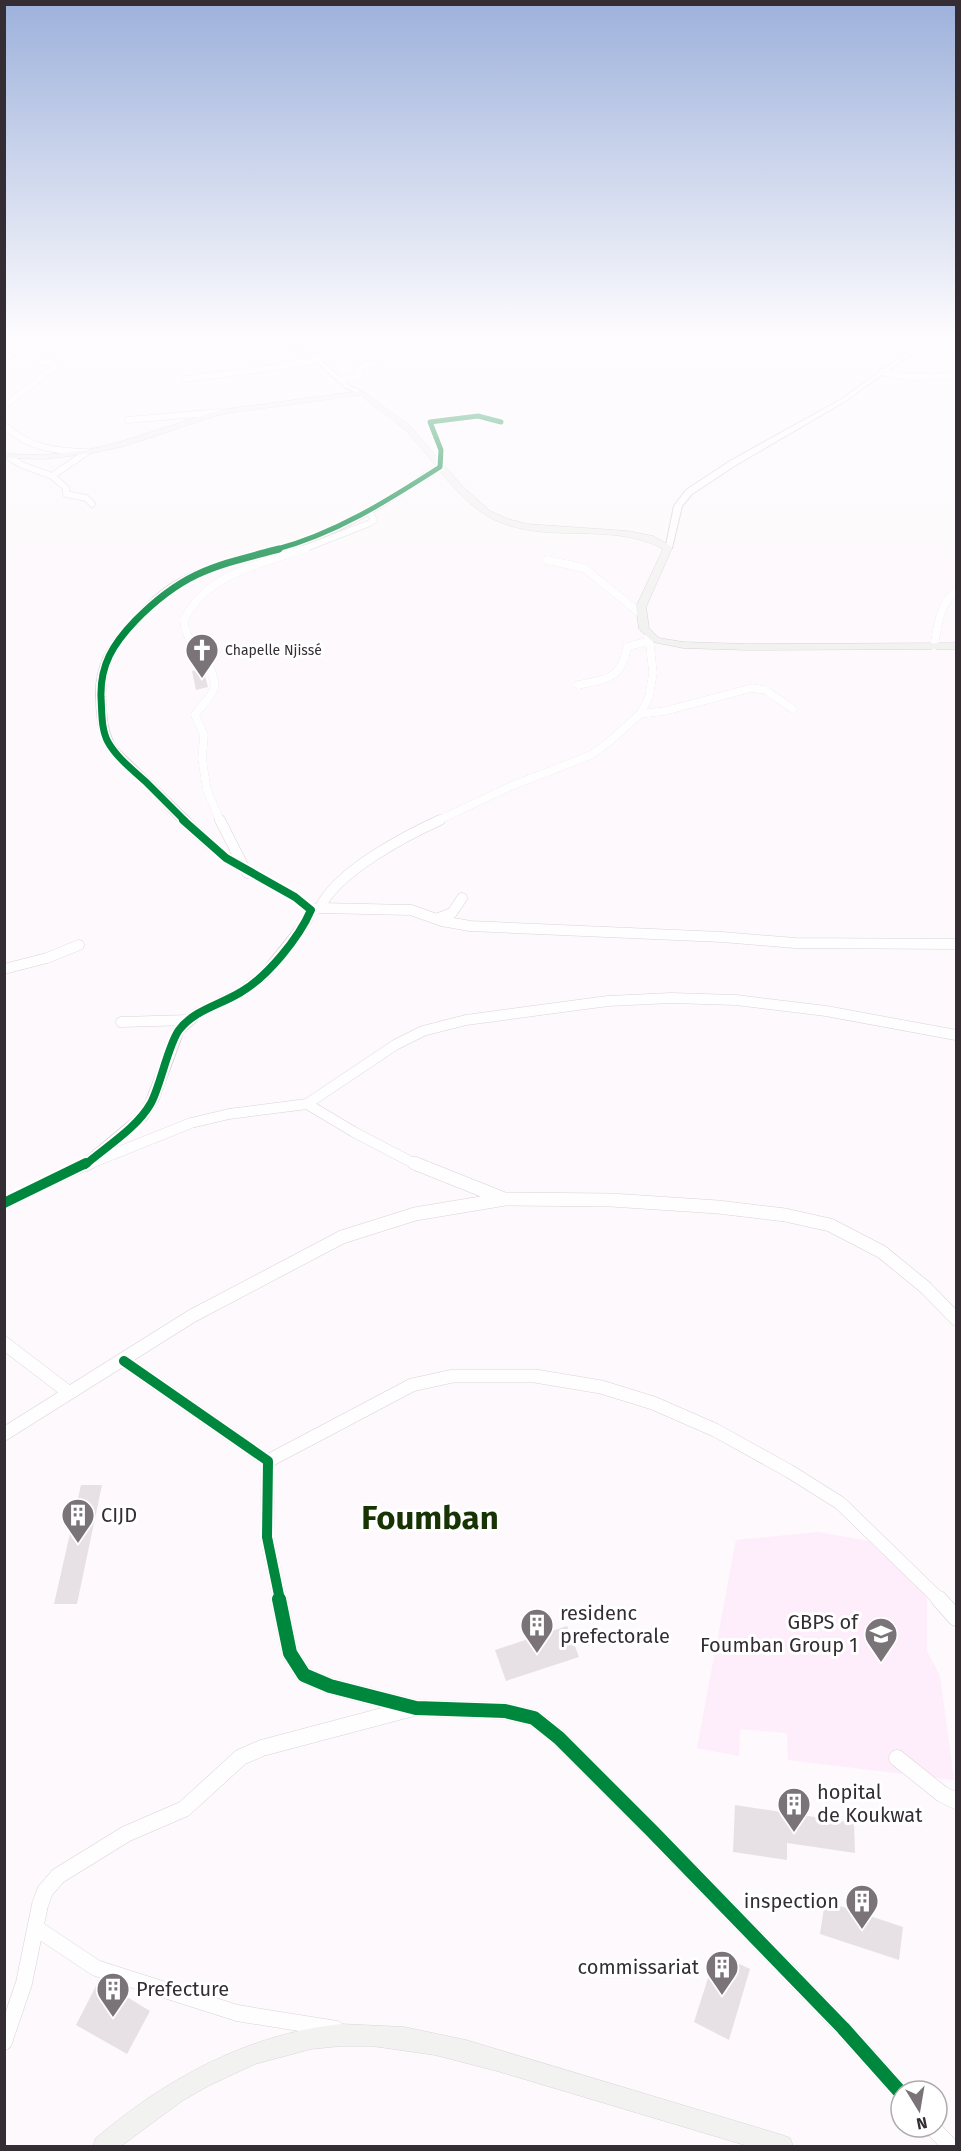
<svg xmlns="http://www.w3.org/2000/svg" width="961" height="2151" viewBox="0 0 961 2151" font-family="'Fira Sans',sans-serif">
<rect width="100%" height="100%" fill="#fdf9fc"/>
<path fill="#feedfa" d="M818,1532l50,9 59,53v57l13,25 14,104 -166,-20 -1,-27 -47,-4 -1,27 -42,-8 39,-208z"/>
<path fill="#e7e1e5" d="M203,669l5,18 -12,3 -4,-19z
M81,1485h21l-25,119h-23z
M567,1626l12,31 -73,24 -11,-31z
M735,1805l119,18 1,30 -68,-10v17l-54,-8z
M825,1901l78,26 -4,33 -79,-26z
M716,1953l34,16 -21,71 -35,-18z
M99,1980l51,31 -23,43 -51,-29z"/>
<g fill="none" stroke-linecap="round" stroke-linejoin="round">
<defs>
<path id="minor-far4" d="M889,336l31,8
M882,372l28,5 46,-1
M185,379c68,-9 138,-13 200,-43
M340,380l21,-4 -4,-8 22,-7 -13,-16
M4,406l51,-39 -3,-4 -12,-1 -2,-4 8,-9 -16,-8
M128,420l92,-8
M4,425c23,22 49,26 80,27
M87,452l-35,24 14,12v6l20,4 6,6
M7,456l15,9 30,11
M440,467l1,-17 -11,-28 48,-6 23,6
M301,550l69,-27 4,-3 -5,-9"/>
<path id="minor-far3" d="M547,560l37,8 57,46
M934,646c4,-21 5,-41 22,-55
M578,685c29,-6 44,-6 49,-38l21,-6
M640,714l25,-3 87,-23 13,2 28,19
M220,821l-13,-31 -5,-31 2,-24 -9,-20c5,-9 17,-17 19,-27 4,-25 -30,-41 -30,-68 22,-46 78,-57 122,-71
M437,821l72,-34 82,-32 19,-14 30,-27 9,-17 4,-24 -4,-37"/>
<path id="minor-far2" d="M220,820l27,53
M320,908c16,-36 85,-72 120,-88
M311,910l9,-2 91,2 31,11 28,5 252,11 73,6 161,1
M436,919l16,-6 10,-15
M4,969l43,-11 32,-13
M121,1022l68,-2
M307,1104l47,28 63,33
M86,1165l105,-42 38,-9 78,-10 88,-59 28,-14 43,-11 142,-19 63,-3 65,2 90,11 130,24"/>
<path id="minor-far1" d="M414,1163l88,35
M85,1165l4,-2
M4,1343l64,49
M124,1361l144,100 -1,76 13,63
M4,1434l188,-118 150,-79 73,-23 90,-15 106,1 107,7 67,8 45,10 52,27 44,36 30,31
M268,1461l144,-76 41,-9h82l66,11 52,16 62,27 74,41 51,32 100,97"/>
<path id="minor" d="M279,1599l11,54 14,22 26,11 86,22 89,3 29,7 25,20 93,93 191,197 58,65
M939,1599l17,19
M897,1758l45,36 14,7
M36,1928l60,40 141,45 99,16
M4,2042l20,-59 16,-78 5,-14 13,-15 68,-42 58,-25 57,-52 21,-9 151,-40
M932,2127l18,19"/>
<path id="tertiary" d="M35,336h6l-37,26v-5z
M249,336h9l50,13 42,37 15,7 -3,2 -16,-7 -42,-37z
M930,336h6l-92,66 -108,63 -44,29 -10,12 -10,42 -7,2 9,-44 12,-16 44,-29 110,-61z
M437,465l7,2c-10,9 -23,15 -35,23 -26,17 -54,34 -83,46 -49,20 -105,23 -150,52 -14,9 -26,22 -37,34 -21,21 -34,41 -34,72 1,18 1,37 11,53l103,100 20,15 60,33 17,15 -6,14 -41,53 -24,18 -43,21 -19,17 -25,68 -11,18 -61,51 -82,38v-11l74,-33 61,-51 7,-12 28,-73 20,-18 43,-21 24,-18 40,-50 4,-10c-20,-20 -50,-29 -74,-45 -33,-21 -59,-52 -86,-80 -12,-12 -26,-22 -36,-35 -12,-17 -12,-37 -13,-57 0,-28 11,-48 30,-68 13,-15 27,-30 43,-41 47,-30 104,-32 154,-54 41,-17 77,-42 114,-66z"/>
<path id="secondary" d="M362,391l47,34 53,61 28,25 18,8 19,5 101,7 25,5 18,10 1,2 -26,59 3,21 10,10 24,4 65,2 208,-1v6l-208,1 -65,-2 -30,-6 -14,-13 -3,-22 27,-58c-48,-27 -110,-6 -161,-26 -44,-17 -66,-63 -98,-94 -13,-12 -30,-22 -44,-34l-139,19 -96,32 -38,8 -43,5 -40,-1v-4l40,1 43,-5 33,-8 100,-32z
M341,2024l63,3 62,13 316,95 8,3 3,8h-45l-251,-75 -62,-16 -63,-9h-31l-30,3 -56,15 -47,22 -26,15 -61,45h-28l3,-8c71,-60 152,-104 245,-114z"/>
</defs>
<use href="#minor-far4" stroke="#dad4d9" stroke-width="7"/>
<use href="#minor-far3" stroke="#dad4d9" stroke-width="8"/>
<use href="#minor-far2" stroke="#dad4d9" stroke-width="11"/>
<use href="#minor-far1" stroke="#dad4d9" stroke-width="14"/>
<use href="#minor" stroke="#dad4d9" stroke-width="17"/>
<use href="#tertiary" stroke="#dad4d9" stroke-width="2"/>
<use href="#secondary" stroke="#dad4d9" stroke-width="1"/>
<use href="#minor-far4" stroke="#fffeff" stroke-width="6"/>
<use href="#minor-far3" stroke="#fffeff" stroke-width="8"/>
<use href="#minor-far2" stroke="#fffeff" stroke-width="10"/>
<use href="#minor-far1" stroke="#fffeff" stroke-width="13"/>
<use href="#minor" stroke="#fffeff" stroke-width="16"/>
<use href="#tertiary" fill="#fffeff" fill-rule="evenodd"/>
<use href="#secondary" fill="#f2f3f1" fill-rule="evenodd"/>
<defs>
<path id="cycleway-far4" d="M274,550c61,-16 113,-49 166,-83l1,-17 -11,-28 48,-6 23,6"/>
<path id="cycleway-far3" d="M185,821c-13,-13 -26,-26 -39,-39 -13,-12 -29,-24 -38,-40 -7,-13 -6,-30 -7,-45 -1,-32 12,-53 34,-76 49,-50 80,-55 144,-72"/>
<path id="cycleway-far2" d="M85,1165c22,-19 52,-37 66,-62 10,-19 17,-58 28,-73 15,-20 41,-25 62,-38 26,-15 58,-54 70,-82l-16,-13 -69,-39 -43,-38"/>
<path id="cycleway-far1" d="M4,1203l82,-40
M124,1361l144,100 -1,76 13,63"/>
<path id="cycleway" d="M279,1599l11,54 14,22 26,11 86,22 89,3 29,7 25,20 93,93 191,197 58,65"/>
</defs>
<use href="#cycleway-far4" stroke="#fff" stroke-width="8"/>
<use href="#cycleway-far3" stroke="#fff" stroke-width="10"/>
<use href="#cycleway-far2" stroke="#fff" stroke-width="12"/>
<use href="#cycleway-far1" stroke="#fff" stroke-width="14"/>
<use href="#cycleway" stroke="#fff" stroke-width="17"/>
<use href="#cycleway-far4" stroke="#00873e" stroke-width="5"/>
<use href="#cycleway-far3" stroke="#00873e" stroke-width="7"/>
<use href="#cycleway-far2" stroke="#00873e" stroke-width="8"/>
<use href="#cycleway-far1" stroke="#00873e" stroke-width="10"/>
<use href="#cycleway" stroke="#00873e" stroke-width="14"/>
</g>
<linearGradient id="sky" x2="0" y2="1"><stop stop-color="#9db1db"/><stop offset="0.53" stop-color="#fefcfe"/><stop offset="1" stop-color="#fefcfe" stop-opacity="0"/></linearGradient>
<rect width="961" height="637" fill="url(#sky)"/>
<defs>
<symbol id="church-pin" viewBox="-11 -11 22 30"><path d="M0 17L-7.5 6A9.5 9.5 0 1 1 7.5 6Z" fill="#7a7479" stroke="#fff"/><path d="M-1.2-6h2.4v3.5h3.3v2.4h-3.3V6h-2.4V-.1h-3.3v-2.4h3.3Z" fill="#fff"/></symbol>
<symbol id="building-pin" viewBox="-11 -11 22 30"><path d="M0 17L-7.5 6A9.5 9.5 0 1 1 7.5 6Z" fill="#7a7479" stroke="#fff"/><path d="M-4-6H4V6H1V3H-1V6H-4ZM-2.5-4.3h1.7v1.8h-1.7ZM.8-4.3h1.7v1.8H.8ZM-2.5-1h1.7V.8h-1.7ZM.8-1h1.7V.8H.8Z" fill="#fff"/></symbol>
<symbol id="school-pin" viewBox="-11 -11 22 30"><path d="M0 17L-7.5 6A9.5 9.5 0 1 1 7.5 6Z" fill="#7a7479" stroke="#fff"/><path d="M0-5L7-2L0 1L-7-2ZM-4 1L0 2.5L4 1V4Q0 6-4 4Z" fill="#fff"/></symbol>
</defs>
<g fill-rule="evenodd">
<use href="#church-pin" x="183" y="631" width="38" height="52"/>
<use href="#building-pin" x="59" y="1496" width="38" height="52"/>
<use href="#building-pin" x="518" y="1606" width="38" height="52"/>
<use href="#school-pin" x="862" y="1615" width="38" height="52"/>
<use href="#building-pin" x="775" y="1785" width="38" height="52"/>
<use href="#building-pin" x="843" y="1882" width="38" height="52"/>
<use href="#building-pin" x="703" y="1948" width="38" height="52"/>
<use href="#building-pin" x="94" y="1970" width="38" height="52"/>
</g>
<g text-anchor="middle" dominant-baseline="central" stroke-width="6" stroke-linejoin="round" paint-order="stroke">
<g font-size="14" fill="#342d33" stroke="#fff" text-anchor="start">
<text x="225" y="650">Chapelle Njissé</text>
</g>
<g font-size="20" fill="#342d33" stroke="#fff" text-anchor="start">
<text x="101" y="1515">CIJD</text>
<text x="560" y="1613">residenc<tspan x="560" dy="23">prefectorale</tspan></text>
<text x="858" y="1622" text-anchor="end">GBPS of<tspan x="858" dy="23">Foumban Group 1</tspan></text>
<text x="817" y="1792">hopital<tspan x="817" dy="23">de Koukwat</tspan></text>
<text x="839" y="1901" text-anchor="end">inspection</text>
<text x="699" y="1967" text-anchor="end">commissariat</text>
<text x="136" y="1989">Prefecture</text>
</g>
<g font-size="33" font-weight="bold" fill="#183404" stroke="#fff">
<text x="430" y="1518">Foumban</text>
</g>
</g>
<rect width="961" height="2151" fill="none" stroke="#342d33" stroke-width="12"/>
<g transform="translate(919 2109) rotate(169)"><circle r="28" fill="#ffffff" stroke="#aeabad" stroke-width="1.5"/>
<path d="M0-4.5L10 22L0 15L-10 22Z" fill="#7a7479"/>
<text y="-9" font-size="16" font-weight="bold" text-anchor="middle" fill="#342d33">N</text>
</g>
</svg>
